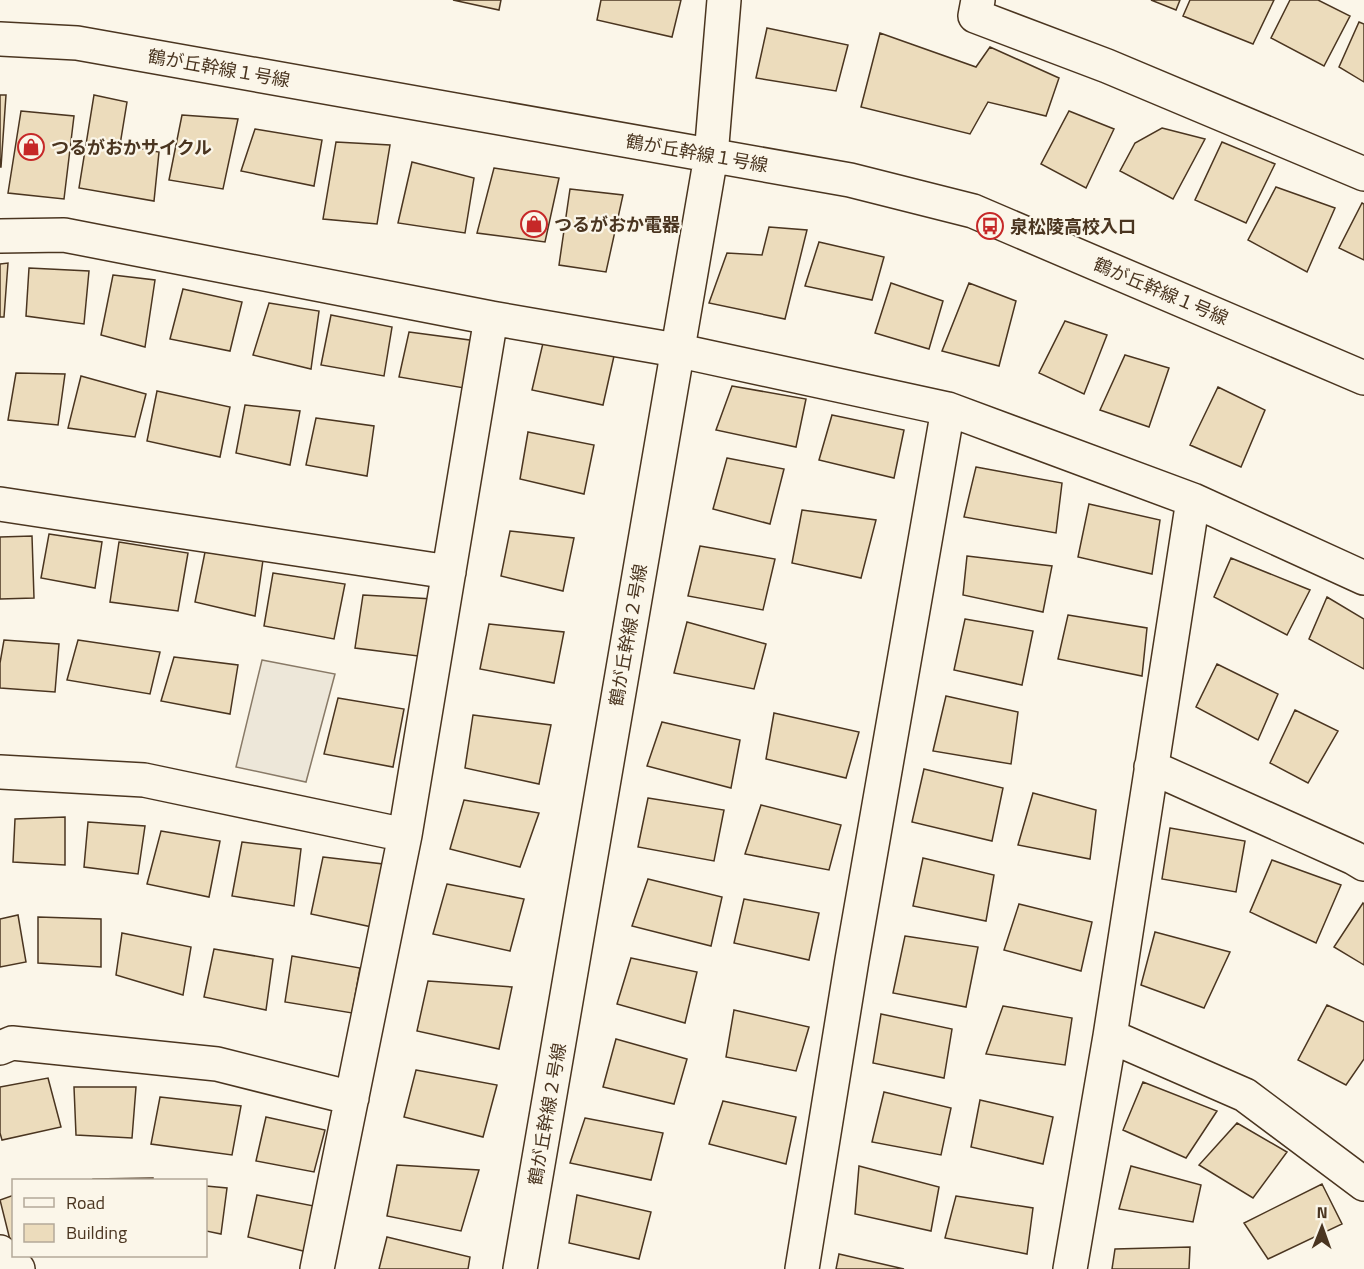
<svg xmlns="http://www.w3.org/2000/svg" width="1364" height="1269" viewBox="0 0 1364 1269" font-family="'Titillium Web','Noto Sans JP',sans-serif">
<rect width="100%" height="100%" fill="#fbf6e9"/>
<path fill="#ede7d9" stroke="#887966" stroke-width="1.5" d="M262,660l73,14 -29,108 -70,-15z"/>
<path fill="#ecdcbc" stroke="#4a3520" stroke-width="1.5" d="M453,0h48l-2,10z
M601,0h80l-9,37 -75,-17z
M1151,0h29l-4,10z
M1190,0h84l-21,44 -70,-28z
M1290,0h28l32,16 -26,50 -53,-28z
M1359,22l5,2v58l-25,-15z
M767,28l81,17 -12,46 -80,-13z
M880,33l96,34 14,-20 69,31 -13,38 -58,-14 -18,32 -109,-27z
M0,95h6l-5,72h-1z
M94,95l33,7 -7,43 39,7 -5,49 -75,-13z
M21,111l53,5 -10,83 -56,-6z
M1069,111l45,18 -28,59 -45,-24z
M182,115l56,4 -15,70 -54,-9z
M1162,128l43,11 -32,60 -53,-28 15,-28z
M255,129l67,11 -8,46 -73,-15z
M336,142l54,3 -13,79 -54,-5z
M1222,142l53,22 -29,59 -51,-23z
M412,162l62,16 -9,55 -67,-10z
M494,168l65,10 -14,64 -68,-9z
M1276,187l59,21 -28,64 -59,-32z
M570,189l53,6 -17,77 -47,-7z
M1362,203l2,1v56l-25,-12z
M769,227l38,3 -22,89 -76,-16 18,-50 35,2z
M819,242l65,15 -12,43 -67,-14z
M8,263l-4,54h-4v-53z
M29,268l60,3 -5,53 -58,-8z
M113,275l42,5 -10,67 -44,-12z
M891,283l52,18 -14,48 -54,-16z
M969,283l47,18 -17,65 -57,-15z
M183,289l59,13 -12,49 -60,-12z
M269,303l50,8 -8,58 -58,-14z
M331,315l61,12 -8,49 -63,-11z
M1065,321l42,14 -23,59 -45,-21z
M409,332l68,9 -7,48 -71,-12z
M543,343l71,13 -11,49 -71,-15z
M1125,355l44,13 -20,59 -49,-17z
M16,373l49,1 -7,51 -50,-5z
M81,376l65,18 -11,43 -67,-9z
M732,386l74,13 -10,48 -80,-17z
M1218,387l47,23 -24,57 -51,-22z
M157,391l73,16 -10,50 -73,-16z
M245,405l55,6 -10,54 -54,-12z
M832,415l72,15 -10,48 -75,-18z
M316,418l58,8 -7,50 -61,-11z
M528,432l66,13 -10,49 -64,-15z
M727,458l57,11 -14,55 -57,-15z
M976,467l86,16 -6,50 -92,-16z
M1089,504l71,16 -8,54 -74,-17z
M802,510l74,10 -15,58 -69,-15z
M510,531l64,7 -11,53 -62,-15z
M49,534l53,8 -7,46 -54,-10z
M32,536l2,62 -34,1v-62z
M119,542l69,11 -10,58 -68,-9z
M700,546l75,13 -12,51 -75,-14z
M205,552l58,8 -8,56 -60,-14z
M967,556l85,10 -9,46 -80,-17z
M1231,558l79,32 -23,45 -73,-38z
M273,573l72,11 -11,55 -70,-13z
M363,595l70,4 -7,58 -71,-9z
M1327,597l37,22v50l-55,-30z
M1068,615l79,13 -5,48 -84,-17z
M965,619l68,12 -11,54 -68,-15z
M687,622l79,22 -12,45 -80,-16z
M489,624l75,8 -10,51 -74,-14z
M4,640l55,4 -4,48 -55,-4v-25z
M78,640l82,12 -10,42 -83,-14z
M174,657l64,8 -8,49 -69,-13z
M1217,664l61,30 -20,46 -62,-33z
M946,696l72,16 -7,52 -78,-13z
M338,698l66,11 -11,58 -69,-13z
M1295,710l43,21 -30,52 -38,-20z
M774,713l85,19 -13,46 -80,-19z
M473,715l78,10 -12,59 -74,-16z
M662,722l78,18 -9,48 -84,-22z
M924,769l79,19 -11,53 -80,-19z
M1033,793l63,17 -6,49 -72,-14z
M648,798l76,12 -10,51 -76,-14z
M464,800l75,13 -19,54 -70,-18z
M761,805l80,20 -12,45 -84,-16z
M65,817v48l-52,-3 2,-43z
M88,822l57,4 -7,48 -54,-7z
M1170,828l75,13 -9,51 -74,-13z
M161,831l59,10 -11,56 -62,-13z
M242,842l59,7 -7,57 -62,-10z
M323,857l60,7 -11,63 -61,-13z
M923,858l71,17 -8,46 -73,-15z
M1272,860l69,25 -25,58 -66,-31z
M648,879l74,18 -11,49 -79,-20z
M447,884l77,15 -14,52 -77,-17z
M744,899l75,14 -10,47 -75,-17z
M1363,903l1,1v61l-30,-18z
M1019,904l73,18 -11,49 -77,-21z
M18,915l8,47 -26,5v-48z
M38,917l63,2v48l-63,-4z
M1155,932l75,20 -26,56 -63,-23z
M122,933l69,14 -8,48 -67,-20z
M905,936l73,11 -12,60 -73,-14z
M214,949l59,10 -7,51 -62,-13z
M292,956l68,12 -8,45 -67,-11z
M631,958l66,14 -12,51 -68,-19z
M428,981l84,6 -13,62 -82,-18z
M1327,1005l37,17v37l-18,26 -48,-25z
M1003,1006l69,12 -7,47 -79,-11z
M734,1010l75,17 -13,44 -70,-14z
M881,1014l71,15 -8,49 -71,-15z
M616,1039l71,20 -13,45 -71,-17z
M416,1070l81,15 -14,52 -79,-20z
M48,1078l13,49 -59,13 -2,-7v-46z
M1143,1082l74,29 -31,47 -63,-28z
M74,1087h62l-4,51 -56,-3z
M884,1092l67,16 -10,47 -69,-13z
M160,1097l81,9 -9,49 -81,-11z
M980,1100l73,17 -10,47 -72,-17z
M723,1101l73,16 -10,47 -77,-20z
M266,1117l59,13 -11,42 -58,-11z
M585,1118l78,15 -12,47 -81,-17z
M1237,1123l50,29 -34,46 -54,-33z
M397,1165l82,5 -18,61 -74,-15z
M859,1166l80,21 -8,44 -76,-17z
M1131,1166l70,19 -8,37 -74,-13z
M153,1178v2h-60v-1z
M1322,1184l20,40 -74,35 -24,-36z
M206,1186l21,2 -6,46 -15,-3z
M14,1195v44l-4,1 -10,-40z
M257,1195l57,11 -7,46 -59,-15z
M577,1195l74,17 -12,47 -70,-16z
M956,1196l77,12 -6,46 -82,-16z
M387,1237l83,20 -2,12h-89z
M1190,1247l-1,22h-77l3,-20z
M839,1254l65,15h-68z"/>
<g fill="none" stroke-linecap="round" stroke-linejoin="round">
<defs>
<path id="street" d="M978,0l-3,16 132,50 257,108
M711,156l13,-156
M0,236l64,-1 427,83
M0,504l449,68
M1151,767l203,91 10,6
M0,772l144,8 261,55
M1110,1036l135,59 119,89
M0,1048l12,-5 205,21 135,34
M0,1252l18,17
M317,1269l88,-434 86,-517 185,32 272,59 245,91 171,78
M802,1269l50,-309 96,-551
M1070,1269l40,-233 83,-536"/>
<path id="secondary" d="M0,39l77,4 773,137 123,31 391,167
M520,1269l191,-1113"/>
</defs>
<use href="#street" stroke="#4a3520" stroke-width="36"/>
<use href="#secondary" stroke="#4a3520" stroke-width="36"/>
<use href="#street" stroke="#fbf6e9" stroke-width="33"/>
<use href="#secondary" stroke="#fbf6e9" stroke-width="33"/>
</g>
<defs>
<symbol id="shop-ring" viewBox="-11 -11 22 22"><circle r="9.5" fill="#fbf6e9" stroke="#c62828" stroke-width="1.5"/><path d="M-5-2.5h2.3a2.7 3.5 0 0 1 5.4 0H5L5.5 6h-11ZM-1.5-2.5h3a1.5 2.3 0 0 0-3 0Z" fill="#c62828"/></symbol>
<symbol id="bus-ring" viewBox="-11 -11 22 22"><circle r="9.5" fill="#fbf6e9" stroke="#c62828" stroke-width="1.5"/><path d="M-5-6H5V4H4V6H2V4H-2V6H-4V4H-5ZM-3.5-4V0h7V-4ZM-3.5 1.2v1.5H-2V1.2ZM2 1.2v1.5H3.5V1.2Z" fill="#c62828"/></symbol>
</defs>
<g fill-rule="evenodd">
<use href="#shop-ring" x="16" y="132" width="30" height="30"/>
<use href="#shop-ring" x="519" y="209" width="30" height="30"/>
<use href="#bus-ring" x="975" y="211" width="30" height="30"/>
</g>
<g text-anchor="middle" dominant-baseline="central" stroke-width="4.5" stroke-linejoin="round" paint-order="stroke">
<g font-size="18" fill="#4a3520" stroke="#fbf6e9">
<text transform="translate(219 68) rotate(10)">鶴が丘幹線１号線</text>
<text transform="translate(697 153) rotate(10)">鶴が丘幹線１号線</text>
<text transform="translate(1161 291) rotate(23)">鶴が丘幹線１号線</text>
<text transform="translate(628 635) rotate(-80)">鶴が丘幹線２号線</text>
<text transform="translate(547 1114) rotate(-80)">鶴が丘幹線２号線</text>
</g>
<g font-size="18" font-weight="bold" fill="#4a3520" stroke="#fbf6e9" text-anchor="start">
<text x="51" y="147">つるがおかサイクル</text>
<text x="554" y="224">つるがおか電器</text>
<text x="1010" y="226">泉松陵高校入口</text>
</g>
</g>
<rect x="12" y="1179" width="195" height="78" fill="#fbf6e9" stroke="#b4a999" stroke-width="1.5"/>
<rect x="24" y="1198" width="30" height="9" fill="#fbf6e9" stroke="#b4a999" stroke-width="1.5"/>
<text x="66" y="1209" font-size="18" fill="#4a3520">Road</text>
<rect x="24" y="1224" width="30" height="18" fill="#ecdcbc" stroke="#b4a999" stroke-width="1.5"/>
<text x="66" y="1239" font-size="18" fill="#4a3520">Building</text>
<g transform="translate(1322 1227) rotate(1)" stroke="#fbf6e9" stroke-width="4.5" paint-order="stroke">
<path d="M0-4.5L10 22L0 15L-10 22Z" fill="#4a3520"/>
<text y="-9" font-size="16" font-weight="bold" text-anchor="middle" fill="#4a3520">N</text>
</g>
</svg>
